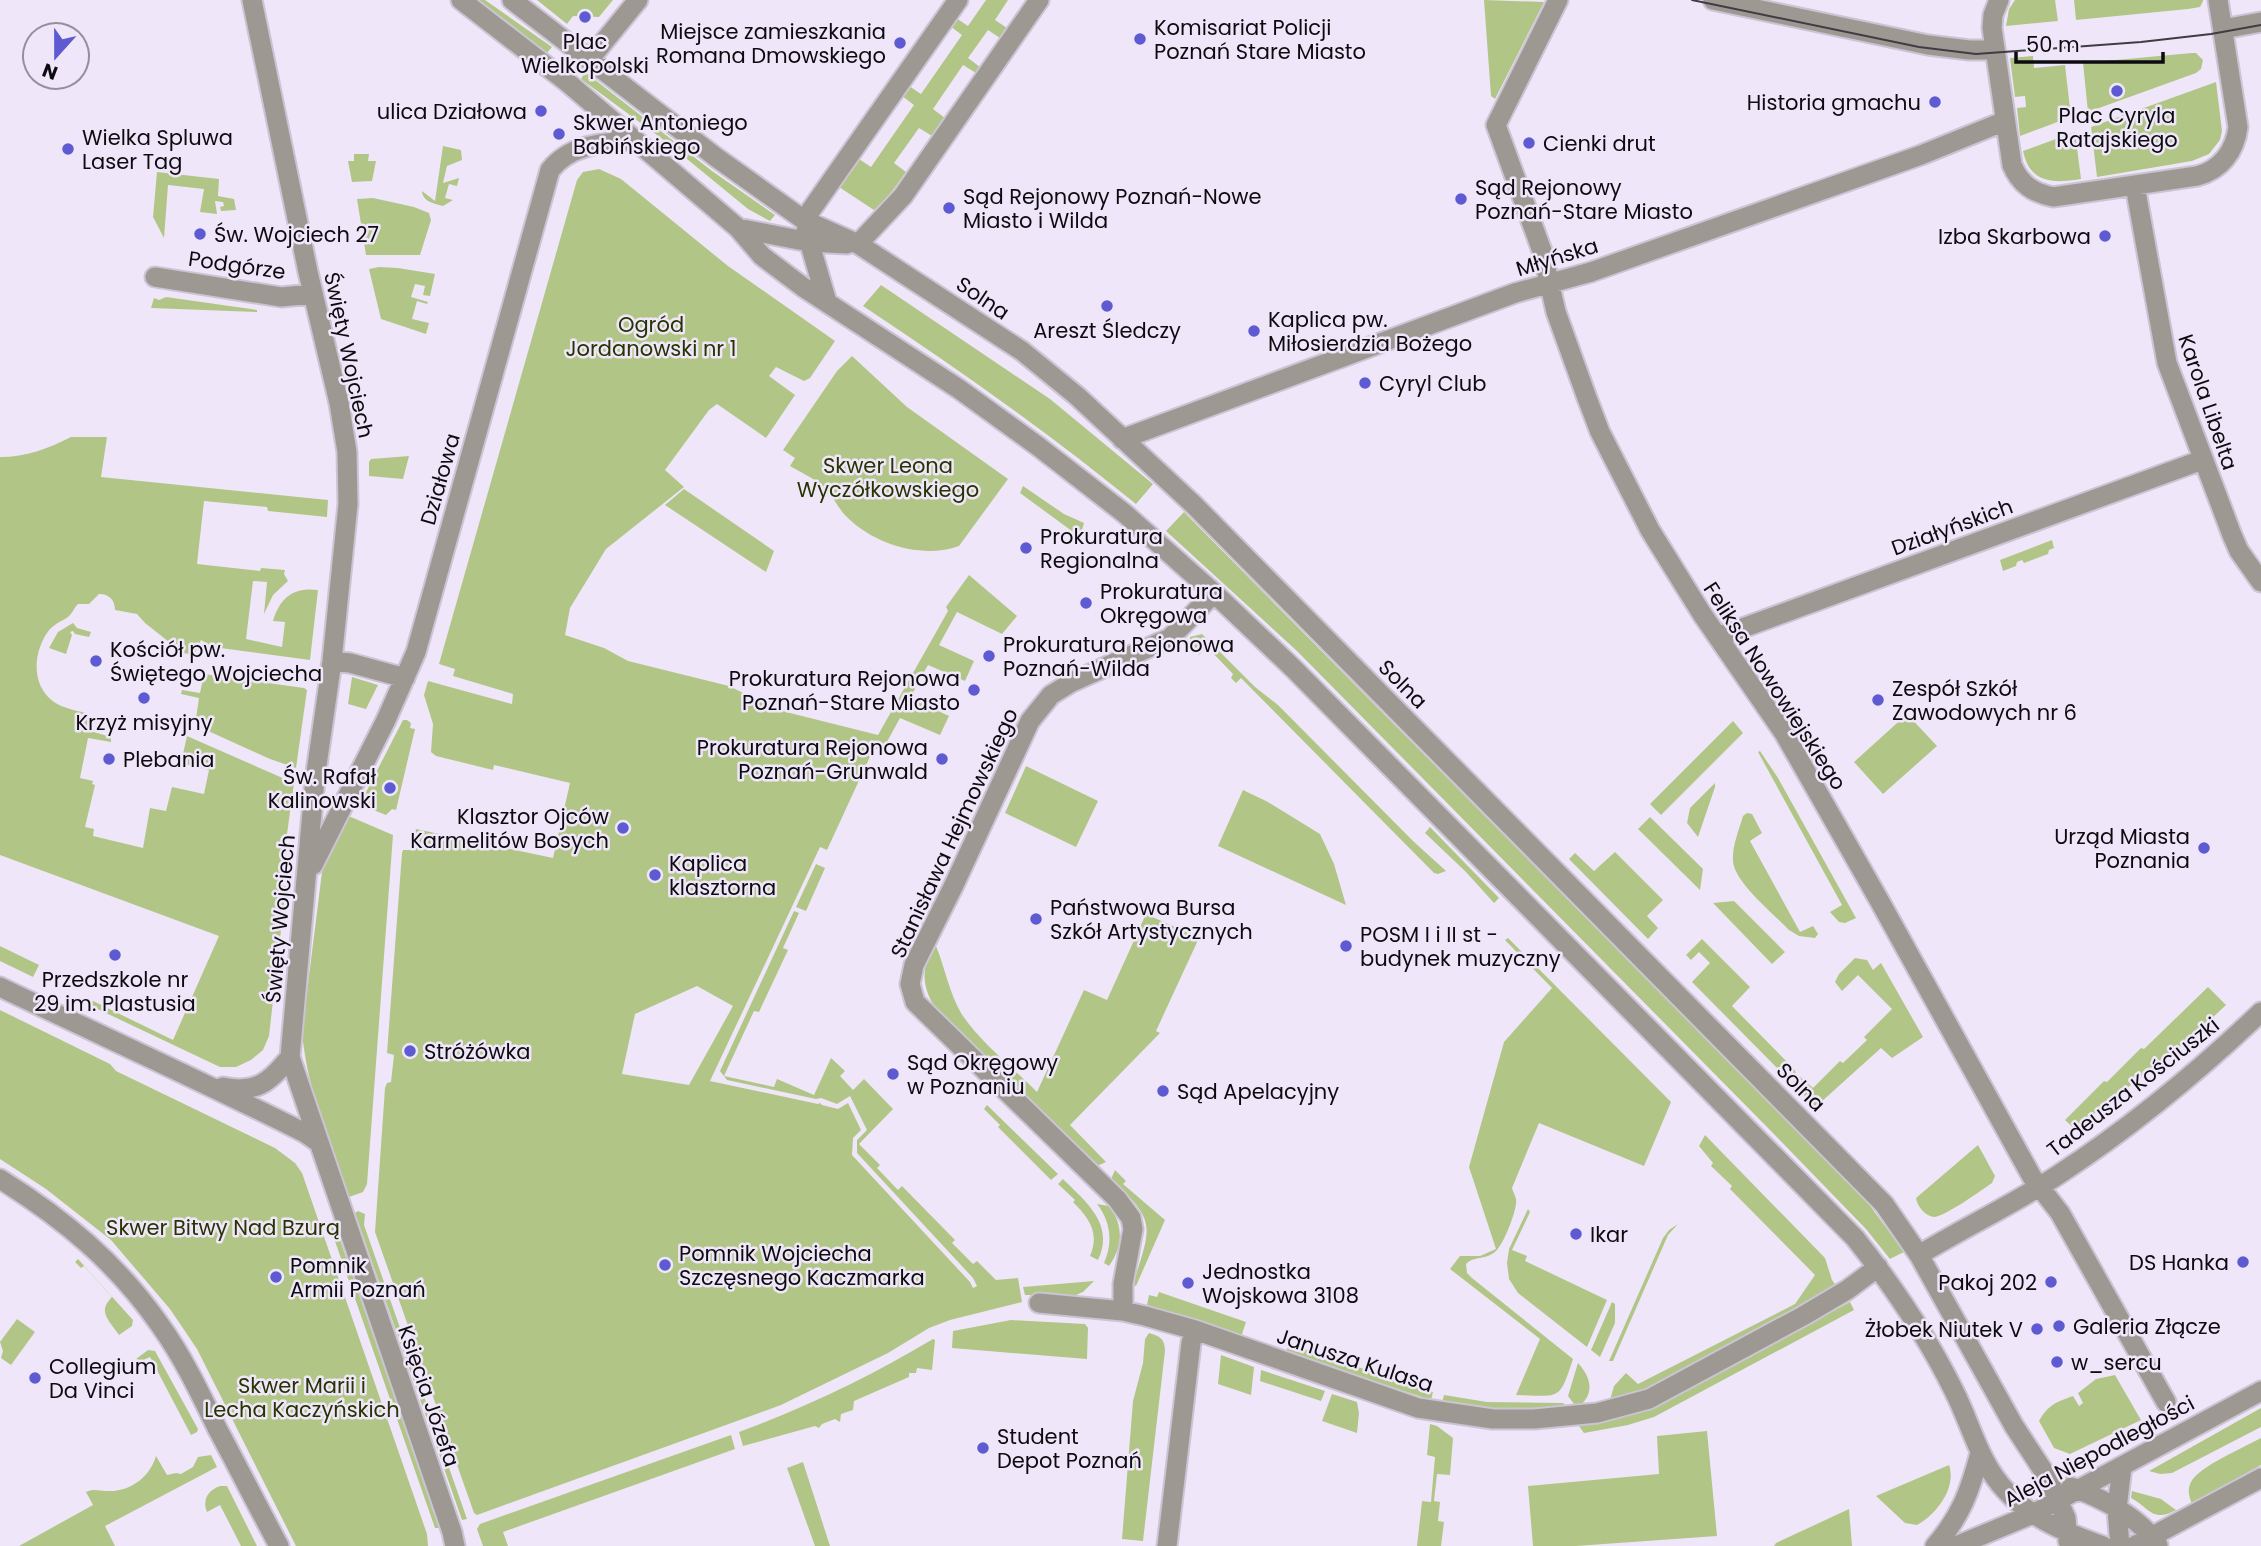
<svg xmlns="http://www.w3.org/2000/svg" width="2261" height="1546" viewBox="0 0 2261 1546" font-family="Poppins,sans-serif">
<rect width="100%" height="100%" fill="#efe7f9"/>
<path fill="#b1c686" fill-rule="evenodd" d="M477,0h8l67,47 -5,6z
M537,0h76l-14,17 -26,-1 -6,8z
M986,0h22l-13,20 12,8 -7,10 -12,-8 -20,28 12,9 -4,6 -13,-8 -30,44 12,9 -13,18 -13,-8 -25,35 12,9 -19,26 -13,12 -35,-23 20,-28 12,8 43,-62 -12,-9 7,-10 12,8 41,-59 -12,-9 6,-8 12,8z
M1484,0l60,2 -49,97 -4,-3z
M2015,0h40l3,21 -52,5 3,-17z
M2074,0h129v1l-3,6 -12,2 -112,11z
M2192,53h4l7,7 -2,9 -5,4 -108,39 -5,-49z
M2033,56l1,12 31,-3 6,52 -51,19 -3,-28 9,-1 -1,-11 -10,1 -5,-39z
M585,72l127,99 63,44 -5,6 -22,-12 -83,-68 -84,-62z
M2216,82l6,49 -2,9 -11,14 -17,7 -95,16 -6,-50z
M2075,132l6,47c-29,5 -51,4 -58,-28z
M443,146l18,4 1,10 -15,6 -4,17 16,-5 -2,8 -8,-2 -4,14 8,2 -10,6c-10,-3 -20,-4 -21,-15l13,10z
M354,154h15l-1,7h8l-4,20 -20,1 -4,-21h6z
M599,169l22,10 107,87 107,75 -25,37 -6,3 -28,-14 -7,9 26,19 -29,43 -49,-34 -8,6 -44,60 19,17 -78,62 -36,59 -5,27 39,13 24,13 101,25 49,24 100,25 70,-124 -2,-4 23,-32 48,41 -15,18 -45,-22 -18,33 35,16 -9,20 -37,-16 -18,33 39,18 -9,19 -40,-17 -18,33 -8,-3 -47,102 -7,-3 -110,234 108,23 2,-1 2,2 16,4 10,-6 13,27 -8,8 -1,17 118,127 3,6 4,-2 -4,-8 -116,-125v-13l10,-10 -17,-34 -13,8 -16,-6 -5,1 -89,-19 -7,-9 74,-160 5,2 -16,35 5,2 -29,62 -5,-1 -30,65 50,11 3,-8 37,16 17,-37 14,13 -5,5 13,14 11,-11 29,30 -34,35 21,21 -3,3 21,22 4,-4 53,54 -3,3 21,21 4,-3 19,19 22,-2 4,24 -72,18 -21,8 -41,25 -107,52 -304,110 -3,-2 -99,-281 10,-144 2,-5 4,-1 3,-27 -7,-2 15,-200 1,-3h8l5,-21 137,29 17,-75 -76,-18 -1,5 -57,-14 -5,-4 2,-28 -9,-29 4,-14 84,23 1,-10 -60,-18 2,-7 -16,-5 138,-484 6,-8zM697,986l36,20 -44,79 -67,-11 13,-60z
M157,172l62,7 -1,17 16,3 2,11 -15,1 -1,-4 4,-1 -1,-4 -8,-1 2,13 -17,-2 4,-23 -36,-4 -4,53 -11,-21z
M373,198l41,9 15,6 2,7 -11,35h-54l-9,-56z
M379,267l19,1 37,6 -5,22 -7,-1 2,-9 -10,-2 -4,13 17,5 -1,2 -10,-3 -5,18 17,4 -3,11 -45,-15 -12,-50z
M881,285l169,114 103,85 -17,20c-87,-71 -179,-136 -273,-198z
M166,297l91,13v2l-106,-4 3,-10 5,2z
M852,356l55,51 101,72 -49,67c-35,13 -83,-1 -110,-27 -11,-9 -16,-25 -27,-34 -9,-7 -22,-13 -32,-19l5,-8 -12,-8 54,-79z
M71,437h36l-6,40 227,23 -1,17 -59,-6 -1,-4 -63,-6 -7,63 63,7 1,-3 24,2 -1,4 4,7 -15,14 -9,19 3,-32 -14,-1 -7,58 36,8 3,-25 -12,-1c7,-24 21,-34 45,-31l-8,70 -97,-13 -12,-7 -7,15 -11,-2 -38,-30 -8,-9 -22,-4c0,-10 -6,-16 -16,-16l-10,10h-11c-4,4 -6,10 -10,13 -6,4 -12,6 -18,12 -17,21 -20,56 4,73 11,7 24,9 36,12l-3,16 24,7v5l-23,-4 -8,40 13,3 -1,3 3,1 -10,42 9,2 -1,7 50,12 7,-40 16,3 6,-24 32,7 5,-24 -28,-7 6,-27 107,47 -14,102 6,1 -17,150 -6,14 -12,10 -15,7h-16l-131,-62 2,-5 82,40 46,-104 -219,-81v-398c27,0 47,-8 71,-20z
M409,456l-6,23 -34,-3v-14l2,-3z
M1023,486l41,28 20,9 -4,14 -60,-44z
M684,489l90,62 -8,21 -101,-67z
M1184,512l684,691 36,49 -14,7 -24,-30 -98,-101 -471,-477 -131,-120z
M2052,540l2,8 -5,2 -1,4 -24,9 -2,-3 -5,2 -1,4 -13,5 -3,-11z
M73,623l4,5 14,4 -2,5 -14,-3 -2,-3 -3,1 2,3 -6,19 -17,-6 9,-16z
M1202,634l53,53 23,18 135,136 33,30 -8,3 -4,-1 -193,-195 -5,5 -5,-5 2,-4 -26,-27 -8,8 -8,-10 -1,-8z
M204,674l100,14 3,2 -11,78 -26,-9 -75,-34 4,-27 -18,-4 1,-4 18,3z
M352,677l26,8 -12,24 -18,-5z
M1907,714l30,32 -54,48 -29,-32z
M403,720h4l4,3 -1,5 5,1 -19,81 -4,-1 -6,6 -20,-8 -4,-7z
M1733,721l10,12 -82,82 -11,-11z
M1760,751l18,27 78,140 -11,5 -6,-1 -9,-10 12,-7 -84,-153z
M1026,766l72,35 -22,46 -71,-34z
M1715,783v4l-17,50 -11,-14 3,-15z
M1243,790l25,12 52,32 14,30 12,41 -128,-59z
M1747,813l5,1 10,19 -12,8 50,91 13,-6 5,8 -3,4 -16,-2 -10,-6c-15,-16 -55,-48 -56,-69 -1,-15 6,-31 10,-45z
M351,817l42,18 -26,349 -4,8 -14,5c-19,-54 -42,-107 -47,-165l21,-168 23,-46z
M1650,817l53,52 -3,21 -62,-61z
M1430,827l69,71 -5,5 -28,-31 -41,-39z
M1615,852l48,48 -16,16 11,12 -10,11 -79,-80 6,-6 19,18z
M816,864l9,4 -19,43 -10,-4z
M1734,901l51,51 -13,12 -59,-61z
M1146,914l53,24 -43,93 4,2 -90,92 36,37 -9,4 -159,-155c-16,-20 -19,-45 -2,-65 9,22 13,46 25,67 18,28 52,55 76,79l47,-102 23,10z
M1508,938l163,164 -27,64 -105,-43 -27,65c1,4 3,7 4,11 2,9 -12,45 -20,52 -9,9 -23,5 -30,13l1,9 5,5 101,81c-14,43 -13,37 -57,36l24,-56 -90,-70 10,-13h20l16,-7 -27,-82 35,-125 48,-54 -47,-48z
M1702,939l48,48 -18,19 62,63 2,4 -7,7 -97,-98 18,-19 -11,-11 -8,8 -5,-5z
M0,946l39,19 -6,12 -33,-16z
M1855,958l12,2 6,10 8,-7 42,74 -31,21 -11,-10 -61,55 3,4 -4,3 -27,-27 7,-7 14,12 27,-27 3,2 24,-23 -3,-3 28,-28 -34,-34 -16,16 -7,-9 4,-8z
M2208,987l18,18 -33,31 -118,93 -10,-9 39,-39 3,1 34,-34 3,1z
M0,1010l110,54 6,7 159,77 20,15 7,10 125,361 1,12h-132l-99,-197 -27,-40 -59,-69 -65,-51 -46,-30z
M987,1105l71,69 -7,6 -53,-53 2,-2 -16,-16z
M1705,1135l120,123 7,22 5,7 -195,107 -32,6 4,-14 12,-13 12,11 157,-80 20,-29 -85,-86 2,-3 -21,-20 2,-3 -14,-17z
M1978,1145l17,31 -3,7c-10,7 -48,34 -58,34 -9,-1 -17,-11 -18,-19z
M1115,1170l11,11 -3,3 42,36 -29,66 -3,-1c17,-58 26,-62 -22,-106z
M1063,1179c23,23 52,45 35,81l-8,-4c10,-23 -1,-38 -17,-54l2,-2 -17,-16z
M1097,1204l12,2c15,19 14,41 0,60l-5,-3c9,-20 7,-41 -7,-59z
M1528,1209l2,3 -18,38 15,6 -2,5 82,39 -20,47 -69,-54 -9,-14 -2,-16 2,-14z
M358,1211l7,3 -1,11 103,294 -5,1 -107,-307z
M333,1220l106,303 1,5h-5l-106,-304z
M1678,1224l-10,11 -55,126h-4l54,-123 6,-8z
M78,1259l55,61 -1,6 -13,9c-10,-15 -22,-23 -7,-38l-28,-31 -3,2 -6,-6z
M1094,1281l-11,11 -7,3h-51l-2,-8z
M1159,1292l87,30 -5,15 -94,-32 2,-10 8,2z
M1612,1302l3,2v19l-15,34 -9,-7z
M1850,1302l4,8 -200,107 -26,8 -44,8 -5,-7 24,-4 47,-12z
M17,1319l18,13 -24,33 -10,-7 2,-7 -3,-9z
M1011,1320l74,4 3,4 -1,31 -135,-11 1,-17z
M1149,1333c11,3 16,6 16,18l-22,190 -21,-2 11,-138 10,-38 2,-24z
M933,1339l2,1 -3,30 -15,-2 -1,5h-7v4l-55,24 -1,9 -12,4 -1,8 -5,-3 -13,5 -3,4 -4,-2 -72,20 -4,-14c68,-25 132,-56 194,-93z
M1289,1344l144,48 -2,8 -145,-48z
M148,1350l7,1 43,78 -1,3 -6,3 -41,-78 -9,4 -5,-2z
M1221,1355l33,12 -3,28 -33,-11z
M1578,1363c14,15 17,32 -1,45l-9,-12z
M1261,1370l64,21 -4,10 -61,-20z
M2115,1375l26,45 -71,34 -16,-6 -15,-27c9,-16 17,-19 34,-25l6,10 4,-3 -5,-10 18,-14z
M1332,1394l25,8 2,11 -2,20 -35,-12z
M1444,1395l43,7 76,1 2,2 1,5 -69,1 -55,-8z
M2261,1408v19l-89,46 -12,1 -11,-3z
M1430,1424l7,2 16,12 -3,37 -13,-1 -3,27 6,1 -2,19 6,1 -3,24h-24l5,-45 9,1 4,-45 -8,-2z
M1707,1431l10,105 -141,10h-43l-5,-60 131,-12 -2,-38z
M731,1435l4,14 -232,83 5,14h-25l-6,-17 3,-5z
M2261,1438v27l-69,39c-3,-8 -5,-14 -1,-22 7,-15 54,-35 70,-44z
M211,1455l6,12 -112,59 10,20h-96l74,-41 -7,-13c8,-4 13,-1 22,-1 22,1 42,-14 48,-35l11,19 9,-2 5,1 12,-7 5,-10z
M803,1462l27,84h-15l-28,-78z
M1949,1465c8,23 -13,50 -32,60l-12,-2 -29,-27z
M220,1486h7l30,60h-16l-21,-41 -13,7c-5,-12 1,-22 13,-26z
M2132,1491l29,8 15,11c-24,13 -26,-2 -45,-12z
M1849,1509l3,37h-78l2,-3z"/>
<g fill="none" stroke-linecap="round" stroke-linejoin="round">
<defs>
<path id="minor" d="M252,0l56,272 31,131 8,49 1,52 -16,157 -17,118 -25,278 162,475 3,14
M461,0l106,82 171,146 24,28 41,31 156,102 80,58 85,66 90,80 80,76 561,569c38,48 72,98 99,153 17,33 25,72 52,100 26,28 61,42 97,55
M512,0l205,158 87,62 54,24 164,107 55,45 117,109 690,699 35,51 95,171 34,52 18,40 2,23
M1558,0l-62,125 46,126 14,61 31,86 13,34 50,98 52,84 82,119 95,167 153,277 28,36 106,189
M1713,0l215,45 41,5h26
M1999,0l-6,15 -1,13 20,137c8,19 21,28 41,32l144,-21c24,-6 38,-25 41,-49l-20,-127
M2223,29l38,-7
M589,60l49,-60
M2135,186l32,177 65,172 7,16 22,31
M804,220l154,-220
M738,228l71,14 38,2
M806,231l21,71
M858,244l45,-48 136,-196
M155,277l126,20 32,-3
M1122,439l393,-146 76,-21 330,-117 84,-34
M1718,637l484,-177
M332,661l18,2 55,15
M313,865l73,-145 30,-68 134,-482c21,-26 52,-27 84,-30
M0,987c102,49 204,95 305,146l13,9
M223,1087c33,7 47,-5 67,-30
M0,1179c64,40 117,84 160,146 23,32 40,68 57,103 21,39 41,79 62,118
M1919,1255c46,-28 95,-51 139,-80 72,-47 141,-104 203,-163
M1039,1303l84,8 22,5 50,14 223,78 75,11h41l63,-6 52,-14 154,-83 44,-26 31,-23
M1123,1311v-27l10,-55 -2,-11 -14,-19 -202,-197 -5,-18 4,-19 40,-80 76,-164 21,-26 21,-13 98,-44 44,-45
M2071,1487c31,11 68,30 87,58
M1167,1546l24,-203 4,-13
M1935,1546c26,-30 35,-55 45,-93
M1956,1546l77,-32 228,-123
M2120,1546l-3,-37 5,-43
M2134,1546l127,-68"/>
</defs>
<use href="#minor" stroke="#cbc4d4" stroke-width="23"/>
<use href="#minor" stroke="#9d9992" stroke-width="19"/>
<path stroke="#3f3c44" stroke-width="2" d="M1692,0l227,47 57,7 165,-12 70,-8 50,-9"/>
</g>
<g fill="#5d5ad2" stroke="#efe7f9" stroke-width="2.5">
<circle cx="585" cy="17" r="7"/>
<circle cx="1140" cy="39" r="7"/>
<circle cx="900" cy="43" r="7"/>
<circle cx="2117" cy="91" r="7"/>
<circle cx="1935" cy="102" r="7"/>
<circle cx="541" cy="111" r="7"/>
<circle cx="559" cy="134" r="7"/>
<circle cx="1529" cy="143" r="7"/>
<circle cx="68" cy="149" r="7"/>
<circle cx="1461" cy="199" r="7"/>
<circle cx="949" cy="208" r="7"/>
<circle cx="200" cy="234" r="7"/>
<circle cx="2105" cy="236" r="7"/>
<circle cx="1107" cy="306" r="7"/>
<circle cx="1254" cy="331" r="7"/>
<circle cx="1365" cy="383" r="7"/>
<circle cx="1026" cy="548" r="7"/>
<circle cx="1086" cy="603" r="7"/>
<circle cx="989" cy="656" r="7"/>
<circle cx="96" cy="661" r="7"/>
<circle cx="974" cy="690" r="7"/>
<circle cx="144" cy="698" r="7"/>
<circle cx="1878" cy="700" r="7"/>
<circle cx="109" cy="759" r="7"/>
<circle cx="942" cy="759" r="7"/>
<circle cx="390" cy="788" r="7"/>
<circle cx="623" cy="828" r="7"/>
<circle cx="2204" cy="848" r="7"/>
<circle cx="655" cy="875" r="7"/>
<circle cx="1036" cy="919" r="7"/>
<circle cx="1346" cy="946" r="7"/>
<circle cx="115" cy="955" r="7"/>
<circle cx="410" cy="1051" r="7"/>
<circle cx="893" cy="1074" r="7"/>
<circle cx="1163" cy="1091" r="7"/>
<circle cx="1576" cy="1234" r="7"/>
<circle cx="2243" cy="1262" r="7"/>
<circle cx="665" cy="1265" r="7"/>
<circle cx="276" cy="1277" r="7"/>
<circle cx="2051" cy="1282" r="7"/>
<circle cx="1188" cy="1283" r="7"/>
<circle cx="2059" cy="1326" r="7"/>
<circle cx="2037" cy="1329" r="7"/>
<circle cx="2057" cy="1362" r="7"/>
<circle cx="35" cy="1378" r="7"/>
<circle cx="983" cy="1448" r="7"/>
</g>
<g text-anchor="middle" dominant-baseline="central" stroke-width="5" stroke-linejoin="round" paint-order="stroke">
<g font-size="21" fill="#0d0b10" stroke="#efe7f9" text-anchor="start">
<text x="1154" y="27">Komisariat Policji<tspan x="1154" dy="24">Poznań Stare Miasto</tspan></text>
<text x="886" y="31" text-anchor="end">Miejsce zamieszkania<tspan x="886" dy="24">Romana Dmowskiego</tspan></text>
<text x="585" y="41" text-anchor="middle">Plac<tspan x="585" dy="24">Wielkopolski</tspan></text>
<text x="1921" y="102" text-anchor="end">Historia gmachu</text>
<text x="527" y="111" text-anchor="end">ulica Działowa</text>
<text x="2117" y="115" text-anchor="middle">Plac Cyryla<tspan x="2117" dy="24">Ratajskiego</tspan></text>
<text x="573" y="122">Skwer Antoniego<tspan x="573" dy="24">Babińskiego</tspan></text>
<text x="82" y="137">Wielka Spluwa<tspan x="82" dy="24">Laser Tag</tspan></text>
<text x="1543" y="143">Cienki drut</text>
<text x="1475" y="187">Sąd Rejonowy<tspan x="1475" dy="24">Poznań-Stare Miasto</tspan></text>
<text x="963" y="196">Sąd Rejonowy Poznań-Nowe<tspan x="963" dy="24">Miasto i Wilda</tspan></text>
<text x="214" y="234">Św. Wojciech 27</text>
<text x="2091" y="236" text-anchor="end">Izba Skarbowa</text>
<text x="1268" y="319">Kaplica pw.<tspan x="1268" dy="24">Miłosierdzia Bożego</tspan></text>
<text x="1107" y="330" text-anchor="middle">Areszt Śledczy</text>
<text x="1379" y="383">Cyryl Club</text>
<text x="1040" y="536">Prokuratura<tspan x="1040" dy="24">Regionalna</tspan></text>
<text x="1100" y="591">Prokuratura<tspan x="1100" dy="24">Okręgowa</tspan></text>
<text x="1003" y="644">Prokuratura Rejonowa<tspan x="1003" dy="24">Poznań-Wilda</tspan></text>
<text x="110" y="649">Kościół pw.<tspan x="110" dy="24">Świętego Wojciecha</tspan></text>
<text x="960" y="678" text-anchor="end">Prokuratura Rejonowa<tspan x="960" dy="24">Poznań-Stare Miasto</tspan></text>
<text x="1892" y="688">Zespół Szkół<tspan x="1892" dy="24">Zawodowych nr 6</tspan></text>
<text x="144" y="722" text-anchor="middle">Krzyż misyjny</text>
<text x="928" y="747" text-anchor="end">Prokuratura Rejonowa<tspan x="928" dy="24">Poznań-Grunwald</tspan></text>
<text x="123" y="759">Plebania</text>
<text x="376" y="776" text-anchor="end">Św. Rafał<tspan x="376" dy="24">Kalinowski</tspan></text>
<text x="609" y="816" text-anchor="end">Klasztor Ojców<tspan x="609" dy="24">Karmelitów Bosych</tspan></text>
<text x="2190" y="836" text-anchor="end">Urząd Miasta<tspan x="2190" dy="24">Poznania</tspan></text>
<text x="669" y="863">Kaplica<tspan x="669" dy="24">klasztorna</tspan></text>
<text x="1050" y="907">Państwowa Bursa<tspan x="1050" dy="24">Szkół Artystycznych</tspan></text>
<text x="1360" y="934">POSM I i II st -<tspan x="1360" dy="24">budynek muzyczny</tspan></text>
<text x="115" y="979" text-anchor="middle">Przedszkole nr<tspan x="115" dy="24">29 im. Plastusia</tspan></text>
<text x="424" y="1051">Stróżówka</text>
<text x="907" y="1062">Sąd Okręgowy<tspan x="907" dy="24">w Poznaniu</tspan></text>
<text x="1177" y="1091">Sąd Apelacyjny</text>
<text x="1590" y="1234">Ikar</text>
<text x="679" y="1253">Pomnik Wojciecha<tspan x="679" dy="24">Szczęsnego Kaczmarka</tspan></text>
<text x="2229" y="1262" text-anchor="end">DS Hanka</text>
<text x="290" y="1265">Pomnik<tspan x="290" dy="24">Armii Poznań</tspan></text>
<text x="1202" y="1271">Jednostka<tspan x="1202" dy="24">Wojskowa 3108</tspan></text>
<text x="2037" y="1282" text-anchor="end">Pakoj 202</text>
<text x="2073" y="1326">Galeria Złącze</text>
<text x="2023" y="1329" text-anchor="end">Żłobek Niutek V</text>
<text x="2071" y="1362">w_sercu</text>
<text x="49" y="1366">Collegium<tspan x="49" dy="24">Da Vinci</tspan></text>
<text x="997" y="1436">Student<tspan x="997" dy="24">Depot Poznań</tspan></text>
</g>
<g font-size="21" fill="#0d0b10" stroke="#efe7f9">
<text transform="translate(1557 257) rotate(-17)">Młyńska</text>
<text transform="translate(237 265) rotate(8)">Podgórze</text>
<text transform="translate(983 298) rotate(34)">Solna</text>
<text transform="translate(349 355) rotate(78)">Święty Wojciech</text>
<text transform="translate(2208 402) rotate(71)">Karola Libelta</text>
<text transform="translate(440 479) rotate(-74)">Działowa</text>
<text transform="translate(1952 527) rotate(-20)">Działyńskich</text>
<text transform="translate(1403 684) rotate(45)">Solna</text>
<text transform="translate(1775 686) rotate(57)">Feliksa Nowowiejskiego</text>
<text transform="translate(954 833) rotate(-65)">Stanisława Hejmowskiego</text>
<text transform="translate(280 919) rotate(-85)">Święty Wojciech</text>
<text transform="translate(1801 1087) rotate(45)">Solna</text>
<text transform="translate(2133 1087) rotate(-38)">Tadeusza Kościuszki</text>
<text transform="translate(1355 1360) rotate(18)">Janusza Kulasa</text>
<text transform="translate(429 1396) rotate(71)">Księcia Józefa</text>
<text transform="translate(2099 1451) rotate(-28)">Aleja Niepodległości</text>
</g>
<g font-size="21" fill="#273402" stroke="#efe7f9">
<text x="651" y="324">Ogród<tspan x="651" dy="24">Jordanowski nr 1</tspan></text>
<text x="888" y="465">Skwer Leona<tspan x="888" dy="24">Wyczółkowskiego</tspan></text>
<text x="223" y="1227">Skwer Bitwy Nad Bzurą</text>
<text x="302" y="1385">Skwer Marii i<tspan x="302" dy="24">Lecha Kaczyńskich</tspan></text>
</g>
</g>
<g transform="translate(56 56) rotate(201)"><circle r="33" fill="#efe7f9" stroke="#958f9c" stroke-width="2"/>
<path d="M0-5L12 26L0 18L-12 26Z" fill="#5d5ad2"/>
<text y="-10" font-size="19" font-weight="bold" text-anchor="middle" fill="#0d0b10">N</text>
</g>
<path d="M2016 52v10h147v-10" fill="none" stroke="#0d0b10" stroke-width="3.5"/>
<text x="2026" y="52" font-size="21" fill="#0d0b10" stroke="#efe7f9" stroke-width="5" paint-order="stroke">50 m</text>
</svg>
